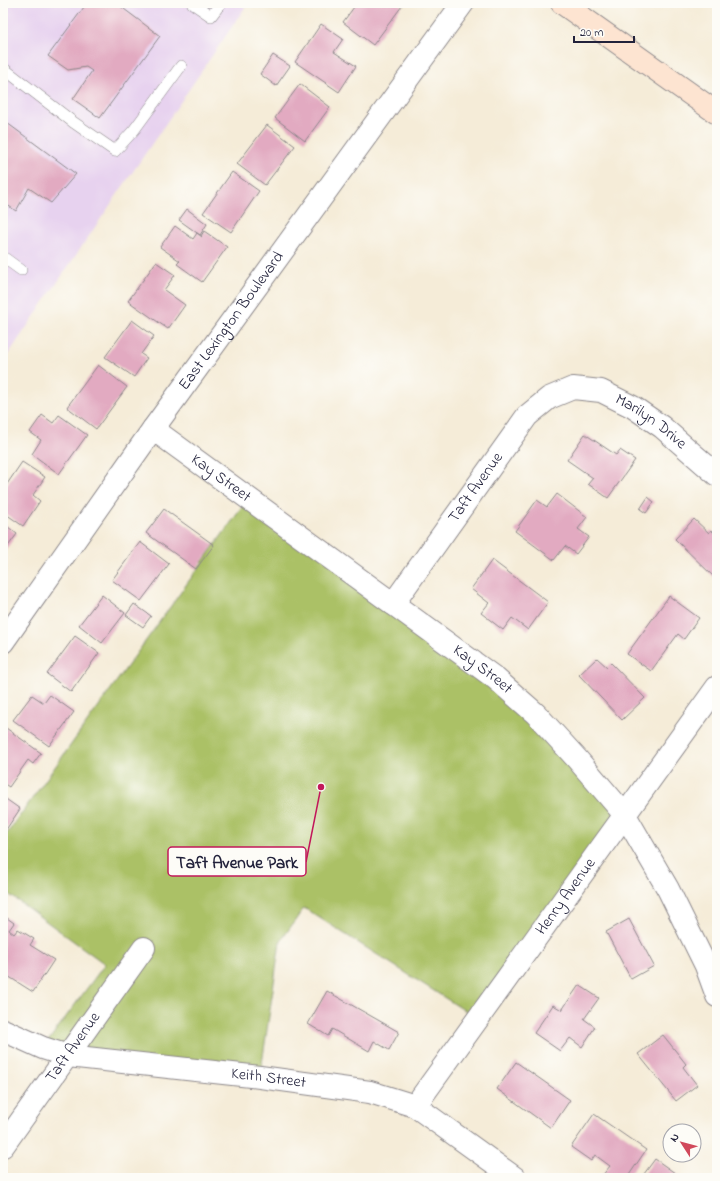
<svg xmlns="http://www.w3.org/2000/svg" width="720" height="1181" viewBox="0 0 720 1181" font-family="'Indie Flower',sans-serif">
<rect width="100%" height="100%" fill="#fdfcf7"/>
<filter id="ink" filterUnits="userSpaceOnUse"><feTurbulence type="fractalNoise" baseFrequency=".025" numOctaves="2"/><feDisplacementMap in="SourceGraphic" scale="8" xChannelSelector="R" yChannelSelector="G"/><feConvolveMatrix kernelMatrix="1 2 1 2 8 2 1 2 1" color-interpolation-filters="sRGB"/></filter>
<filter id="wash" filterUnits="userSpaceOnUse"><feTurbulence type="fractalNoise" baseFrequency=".012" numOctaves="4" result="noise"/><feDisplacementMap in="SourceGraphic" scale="16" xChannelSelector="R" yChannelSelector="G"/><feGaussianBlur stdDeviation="0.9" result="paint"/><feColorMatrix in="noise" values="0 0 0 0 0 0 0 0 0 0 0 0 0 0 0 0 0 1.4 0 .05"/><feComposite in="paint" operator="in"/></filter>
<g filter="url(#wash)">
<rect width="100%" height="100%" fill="#f5ecd8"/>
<path fill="#e7d2ef" d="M3,3h245l-245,359z"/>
<path fill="#abc166" stroke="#667250" d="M248,499l247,179 130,137 -147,204 -174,-111 -24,34 -20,135 -217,-29 62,-84 -102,-74v-51z"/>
<g id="blocks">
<path fill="#e2aac1" d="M87,3h29l44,33 -60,82 -27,-19 19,-28 -6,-4 -18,3 -20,-14z
M357,3h41l4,3 -29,39 -30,-23z
M321,24l22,15 -9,13 22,14 -17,26 -44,-30z
M273,55l17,11 -14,20 -16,-12z
M300,84l30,23 -25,34 -30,-23z
M3,120l73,54 -25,29 -22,-15 -13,23 -13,-9z
M267,125l28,21 -30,39 -28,-21z
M232,172l27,19 -28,41 -28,-19z
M187,209l20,15 -7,11 -21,-15z
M175,226l18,13 4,-6 5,4 -1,-1 3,-5 23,16 -25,35 -25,-18 3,-3 -20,-14z
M156,262l19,13 -11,15 21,15 -17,24 -40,-28z
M132,320l22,16 -13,18 6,4 -13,19 -29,-20z
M98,365l29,22 -31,42 -29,-22z
M42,415l11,8 6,-8 28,20 -28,39 -27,-20 9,-14 -11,-8z
M585,434l31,21 4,-5 15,10 -27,38 -20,-14 5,-6 -26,-18z
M22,462l23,15 -12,18 7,6 -17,25 -20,-14v-22z
M557,494l30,23 -9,12 11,8 -13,17 -11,-8 -11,14 -39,-29 22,-31 10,7z
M648,497l6,5 -8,11 -6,-4z
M164,509l50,36 -18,24 -50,-36z
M694,519l15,14 2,-3 6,6v44l-42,-41z
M3,523l14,11 -14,19z
M140,542l29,22 -28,37 -29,-21z
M492,560l56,42 -20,28 -16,-12 -9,12 -22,-17 8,-10 -18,-14z
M102,595l23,18 -23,30 -23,-18z
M669,596l30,22 -15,21 -6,-5 -27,37 -24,-17z
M134,604l17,12 -8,11 -17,-12z
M75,636l24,17 -28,39 -24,-18z
M597,658l10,9 4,-4 34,35 -23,22 -43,-45z
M32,695l12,8 6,-8 24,17 -25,34 -36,-26z
M6,728l35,25 -8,11 -5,-4 -19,27 -6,-4v-51z
M3,797l17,12 -15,22 -2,-2z
M3,915l11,8 -5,7 5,4 4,-5 16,10 -4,6 24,15 -21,32 -30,-19z
M629,919l25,47 -23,13 -25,-47z
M579,985l20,13 -15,21 11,8 -13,20 -12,-9 -10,13 -26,-18 19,-28 9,5z
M327,991l72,41 -10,18 -15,-9 -5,10 -37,-22 -4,7 -20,-12z
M663,1035l23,29 -3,3 14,18 -21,16 -38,-47z
M516,1062l54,38 -19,28 -54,-39z
M594,1114l52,36 -19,28h-23l-2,-2 8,-10 -15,-11 -4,6 -20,-14z
M655,1159l27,19h-41z"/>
</g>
</g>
<g filter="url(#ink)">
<use href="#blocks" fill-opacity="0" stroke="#8c878a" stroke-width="1"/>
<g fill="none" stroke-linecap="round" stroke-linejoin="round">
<defs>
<path id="lane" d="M192,3l19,13 10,-13
M3,68l70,54 42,29 19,-21 47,-64
M3,257l18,13"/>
<g id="street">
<path id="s1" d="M153,429l342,249 41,36 41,45 48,56 43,74 38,77 11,30"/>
<path id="s2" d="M393,604l134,-188 22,-18 24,-10 28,3 32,16 29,20 55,48"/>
<path id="s3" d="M3,642l150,-213 310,-426"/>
<path id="s4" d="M3,1030l40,18 25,8 192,21 110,15 45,14 100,72"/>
<path id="s5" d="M415,1106l302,-419"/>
<path id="s6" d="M3,1146l141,-198"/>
</g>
<path id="secondary" d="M562,3l155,110"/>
</defs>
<use href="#lane" stroke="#8c878a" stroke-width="12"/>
<use href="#street" stroke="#8c878a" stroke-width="24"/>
<use href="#secondary" stroke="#8c878a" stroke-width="24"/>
<use href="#lane" stroke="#fff" stroke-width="11"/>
<use href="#street" stroke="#fff" stroke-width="22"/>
<use href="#secondary" stroke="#fde4d1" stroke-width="22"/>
</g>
</g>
<g text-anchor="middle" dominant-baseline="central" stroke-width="3" stroke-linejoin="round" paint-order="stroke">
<g font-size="16" fill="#22223b" stroke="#fdfcf7">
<text stroke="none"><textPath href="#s3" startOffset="394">East Lexington Boulevard</textPath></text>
<text stroke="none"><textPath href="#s2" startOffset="372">Marilyn Drive</textPath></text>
<text stroke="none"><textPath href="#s1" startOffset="84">Kay Street</textPath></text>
<text stroke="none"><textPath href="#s2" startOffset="143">Taft Avenue</textPath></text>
<text stroke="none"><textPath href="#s1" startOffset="408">Kay Street</textPath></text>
<text stroke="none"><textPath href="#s5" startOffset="258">Henry Avenue</textPath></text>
<text stroke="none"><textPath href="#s6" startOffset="121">Taft Avenue</textPath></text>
<text stroke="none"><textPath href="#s4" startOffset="272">Keith Street</textPath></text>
</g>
</g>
<path fill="none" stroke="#c2185b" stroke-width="1.5" d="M321 787L306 862"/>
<circle fill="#c2185b" stroke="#fdfcf7" stroke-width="1.5" cx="321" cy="787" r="4"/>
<rect fill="#fdfcf7" stroke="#c2185b" stroke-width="1.5" x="168" y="847" width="138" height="29" rx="4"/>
<g font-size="17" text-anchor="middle" font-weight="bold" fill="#22223b">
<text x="237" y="868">Taft Avenue Park</text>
</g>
<rect width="720" height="1181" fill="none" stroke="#fdfcf7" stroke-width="16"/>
<g transform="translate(682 1143) rotate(306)"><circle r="19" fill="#fdfcf7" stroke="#a5a5ac"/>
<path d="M0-3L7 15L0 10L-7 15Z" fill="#d1495b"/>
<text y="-6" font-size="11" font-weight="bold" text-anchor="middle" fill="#22223b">N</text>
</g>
<path d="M574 36v6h60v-6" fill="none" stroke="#22223b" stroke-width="2"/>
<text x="580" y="36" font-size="12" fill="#22223b" stroke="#fdfcf7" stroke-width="3" paint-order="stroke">20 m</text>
</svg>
